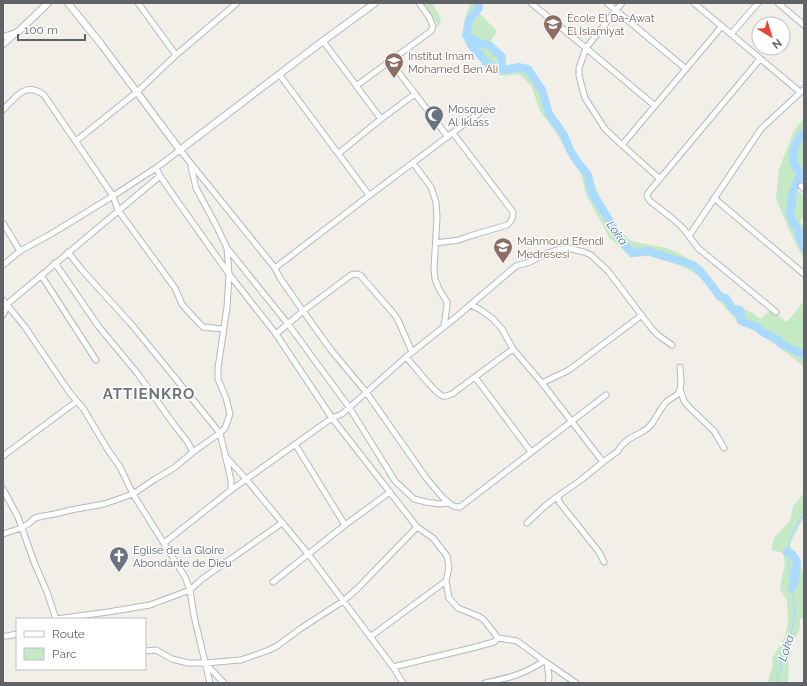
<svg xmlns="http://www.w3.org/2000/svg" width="807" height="686" viewBox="0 0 807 686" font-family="Raleway,sans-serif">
<rect width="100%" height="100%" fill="#f1efe8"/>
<path fill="#c5e8c5" d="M423,3h11l-1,2 8,13 -2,8z
M470,3h11v6l-3,3 19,19 -7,11 14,13v12l12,-3 13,4 15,21 8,23 15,21 6,17 18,23 5,16 11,21 11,22 2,-1 11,10 35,7 10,4 26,14 11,15 20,24 18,7 10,7 9,-9 17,12 17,-21v66l-17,-14 -36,-25 -9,-2 -21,-23 -15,-20 -8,-8 -18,-10 -31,-9 -18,1 -22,-20 -23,-43 -5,-20 -11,-16 -11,-21 -19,-26 -9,-26 -12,-11c-7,1 -15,2 -22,1 -10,-2 -33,-33 -33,-44 -1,-8 3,-19 6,-27z
M803,119h1v48l-6,10v13l6,7v19l-4,6 4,4v34l-12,-24 -16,-37 3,-30 15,-38z
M804,493v23c-2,3 -3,7 -5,10 -3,7 -7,12 -9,19l9,16 5,15v43h-4v10l-8,15 -4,18 1,8 -1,13h-21l6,-17 -1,-7 13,-23 3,-13 -1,-22 -7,-12 5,-26 -2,-10 -12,-3 3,-12 16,-17 3,-15 5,-5z"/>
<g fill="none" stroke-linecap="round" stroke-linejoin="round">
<path stroke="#aadaff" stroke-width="1.5" d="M779,683l-2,-8 4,-5v-13l10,-22 4,-21 -7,-59 -1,-3c3,-16 7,-24 17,-37"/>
<path stroke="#aadaff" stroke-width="8" d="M478,3l1,5 -10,12 -3,15 3,5 2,5 10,11 10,12 5,-2 8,4 14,-3 10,2 14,21 7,24 15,21 6,15 6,10 12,15 4,18 19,30 7,15 14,15 15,-2 46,14 13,13 14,19 6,1 7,12 2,1 1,-2 4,1 1,4 -1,4 1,3 16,6 5,5 15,7 4,5 23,11
M469,40l3,-2 10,6 7,1 13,12 -1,12
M804,133c-8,7 -13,20 -10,30 1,4 5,8 7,11 -6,13 -11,20 -9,34l-3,3 4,11 6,9v5l5,12
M787,552l5,2 5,7 -2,18 -3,9"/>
<defs>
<path id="minor" d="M138,3l38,52
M531,3l55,45 69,58
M607,3l79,66
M622,3l-36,45 -7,20v8l6,22 20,31 17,16 38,34
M694,3l106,89
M778,3l26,22
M731,34l27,-31
M323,41l58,78
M3,45l12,-11
M760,59l-112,134 -1,3 3,5 23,18 10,9 15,20 78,64
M390,61l58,76
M279,74l90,121
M356,86l75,-55 2,-5 -4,-9 -10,-14
M3,110c13,-13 22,-29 41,-15l69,101 5,14 57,78 7,16 4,5 17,18 20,2
M76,141l61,-49 39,-37 61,-52
M622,145l100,-119
M339,153l42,-34 34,-25
M413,163l18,24 5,15 1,15 -3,52 1,10 4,10 8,13v4l-3,20
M191,166l5,22 20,37 11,23 2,26 -2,33 -9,61v11l8,19 4,16 -5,14 -5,5 11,47v10
M156,168l4,8 18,26 51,72 47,60 56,84 85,109 16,11 14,18 2,12 -3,13 3,17 9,10 22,9 4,3 14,18 19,3 27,20 32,22
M801,186l3,3
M714,198l90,76
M3,223l17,28
M689,236l72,-107 43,-40
M436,243l23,-3 11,-4 37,-11c5,-4 6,-7 6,-13l-60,-79
M227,248l61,76 61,83 46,74 19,18 12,3 13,2 10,-1
M55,263l44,64 39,47 37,52 12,15 6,11
M3,265l17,-14 31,-17 62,-38 43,-28 24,-18 95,118 5,10 23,33 28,39 35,42 61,87 17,20 9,7 6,1h1l146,-112
M275,268l87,-67 125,-94
M41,275l55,85
M3,300l22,27 45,66 13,15 25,42 12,17 13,27 52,83 5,13 4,26 16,67
M471,305l10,5 12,9 9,10 11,20 29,34 61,79
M3,315l2,-4 1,-6 154,-129
M276,334l27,-23 48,-36 4,-1 5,1 34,39 4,6 14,32
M406,357c7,7 30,38 37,39 3,1 6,-1 9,-2l61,-45
M475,377l56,75
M542,383l27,-13 73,-55
M680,389l4,12 4,5 26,25 10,17
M295,444l50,81
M3,456l74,-55
M226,457l21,23 62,75 84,112 10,16
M3,489l15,28 16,45 13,30 9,27
M527,523l18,-17 13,-10
M3,534l18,-6 7,-4 7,-6 8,-2 12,-2 16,-4 33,-6 29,-10 22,-15 19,-11 19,-16 27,-19 -88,-108 -50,-55 -14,-18
M164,543l67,-53 101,-72 10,-4 64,-57 49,-39 61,-52 14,-4 17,-9 10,-3 10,-2 17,4 7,3 17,16 44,58 7,7 13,9
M604,562l-5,-10 -39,-49 -2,-5v-2l23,-16 22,-18 15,-11 3,-5 8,-7 13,-7 6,-4 5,-6 8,-13 5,-7 12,-8 2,-5 1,-6 -1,-16
M273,582l72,-57 45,-33
M56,619l52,-7 42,-7 40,-15 12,-11 80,-56
M3,636h5l9,-2
M370,637l76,-56
M145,651l11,-1 16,9 16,4h17l36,-3 28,-10 8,-4 23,-17 43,-28 14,-12 60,-62
M547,663l2,14 -1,6
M206,664l18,19
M393,667l79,-19 22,-6 4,-4
M485,683c23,-5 38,-8 59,-22"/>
<path id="tertiary" d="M68,3l33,41 79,106 143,-109 52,-38
M3,37l13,-4 4,-3 28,-27"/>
</defs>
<use href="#minor" stroke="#b5b8bc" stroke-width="7"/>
<use href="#tertiary" stroke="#b5b8bc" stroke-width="8"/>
<use href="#minor" stroke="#fff" stroke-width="5"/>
<use href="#tertiary" stroke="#fff" stroke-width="6"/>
</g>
<defs>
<symbol id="school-pin" viewBox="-11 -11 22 30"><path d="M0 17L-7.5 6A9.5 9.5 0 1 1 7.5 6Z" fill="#8d6e63" stroke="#fff"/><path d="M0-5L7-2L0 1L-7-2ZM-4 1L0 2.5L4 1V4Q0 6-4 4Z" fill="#fff"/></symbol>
<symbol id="university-pin" viewBox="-11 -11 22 30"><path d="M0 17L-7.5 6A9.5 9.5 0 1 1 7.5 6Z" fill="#8d6e63" stroke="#fff"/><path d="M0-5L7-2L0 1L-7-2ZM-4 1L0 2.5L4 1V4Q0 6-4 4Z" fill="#fff"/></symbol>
<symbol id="mosque-pin" viewBox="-11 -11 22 30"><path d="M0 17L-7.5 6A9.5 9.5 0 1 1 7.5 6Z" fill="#6b7280" stroke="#fff"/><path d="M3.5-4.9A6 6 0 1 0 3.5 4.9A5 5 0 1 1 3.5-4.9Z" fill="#fff"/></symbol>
<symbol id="church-pin" viewBox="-11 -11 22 30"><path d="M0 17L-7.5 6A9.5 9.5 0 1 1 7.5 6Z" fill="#6b7280" stroke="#fff"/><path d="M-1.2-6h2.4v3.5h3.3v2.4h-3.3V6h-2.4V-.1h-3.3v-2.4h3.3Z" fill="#fff"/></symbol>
</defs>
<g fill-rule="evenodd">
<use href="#school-pin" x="542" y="13" width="22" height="30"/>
<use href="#university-pin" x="383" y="51" width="22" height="30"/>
<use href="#mosque-pin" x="423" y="104" width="22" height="30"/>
<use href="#school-pin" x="492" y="236" width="22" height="30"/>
<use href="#church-pin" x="108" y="545" width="22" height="30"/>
</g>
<g text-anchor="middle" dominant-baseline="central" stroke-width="3" stroke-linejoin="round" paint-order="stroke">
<g font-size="11" fill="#785e54" stroke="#fff" text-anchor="start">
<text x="567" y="18">École El Da-Awat<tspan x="567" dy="13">El Islamiyat</tspan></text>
<text x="408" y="56">Institut Imam<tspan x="408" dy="13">Mohamed Ben Ali</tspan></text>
<text x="517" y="241">Mahmoud Efendi<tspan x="517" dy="13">Medresesi</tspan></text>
</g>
<g font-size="11" fill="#5b616d" stroke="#fff" text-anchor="start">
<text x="448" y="109">Mosquée<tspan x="448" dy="13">Al Iklass</tspan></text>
<text x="133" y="550">Église de la Gloire<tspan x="133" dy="13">Abondante de Dieu</tspan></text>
</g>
<g font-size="12" font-style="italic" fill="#4174aa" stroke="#fff">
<text transform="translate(617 233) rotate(54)">Loka</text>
<text transform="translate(786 648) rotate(-72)">Loka</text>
</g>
<g font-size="15" font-weight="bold" letter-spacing="1" fill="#70757a" stroke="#fff">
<text x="149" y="394">ATTIENKRO</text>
</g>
</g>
<rect width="807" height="686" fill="none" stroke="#5f6368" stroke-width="8"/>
<rect x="16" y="618" width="130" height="52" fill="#ffffff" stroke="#bfc1c3"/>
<rect x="24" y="631" width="20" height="6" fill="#ffffff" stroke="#bfc1c3"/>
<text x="52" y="638" font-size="12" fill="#5f6368">Route</text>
<rect x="24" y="648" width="20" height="12" fill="#c5e8c5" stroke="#bfc1c3"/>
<text x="52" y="658" font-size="12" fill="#5f6368">Parc</text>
<g transform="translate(771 36) rotate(142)"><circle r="19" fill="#ffffff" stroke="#bfc1c3"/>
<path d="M0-3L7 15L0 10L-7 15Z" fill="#ea4335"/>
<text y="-6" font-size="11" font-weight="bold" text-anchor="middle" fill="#5f6368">N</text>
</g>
<path d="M18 34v6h67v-6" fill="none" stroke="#5f6368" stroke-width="2"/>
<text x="24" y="34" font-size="12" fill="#5f6368" stroke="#ffffff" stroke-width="3" paint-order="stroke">100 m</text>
</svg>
